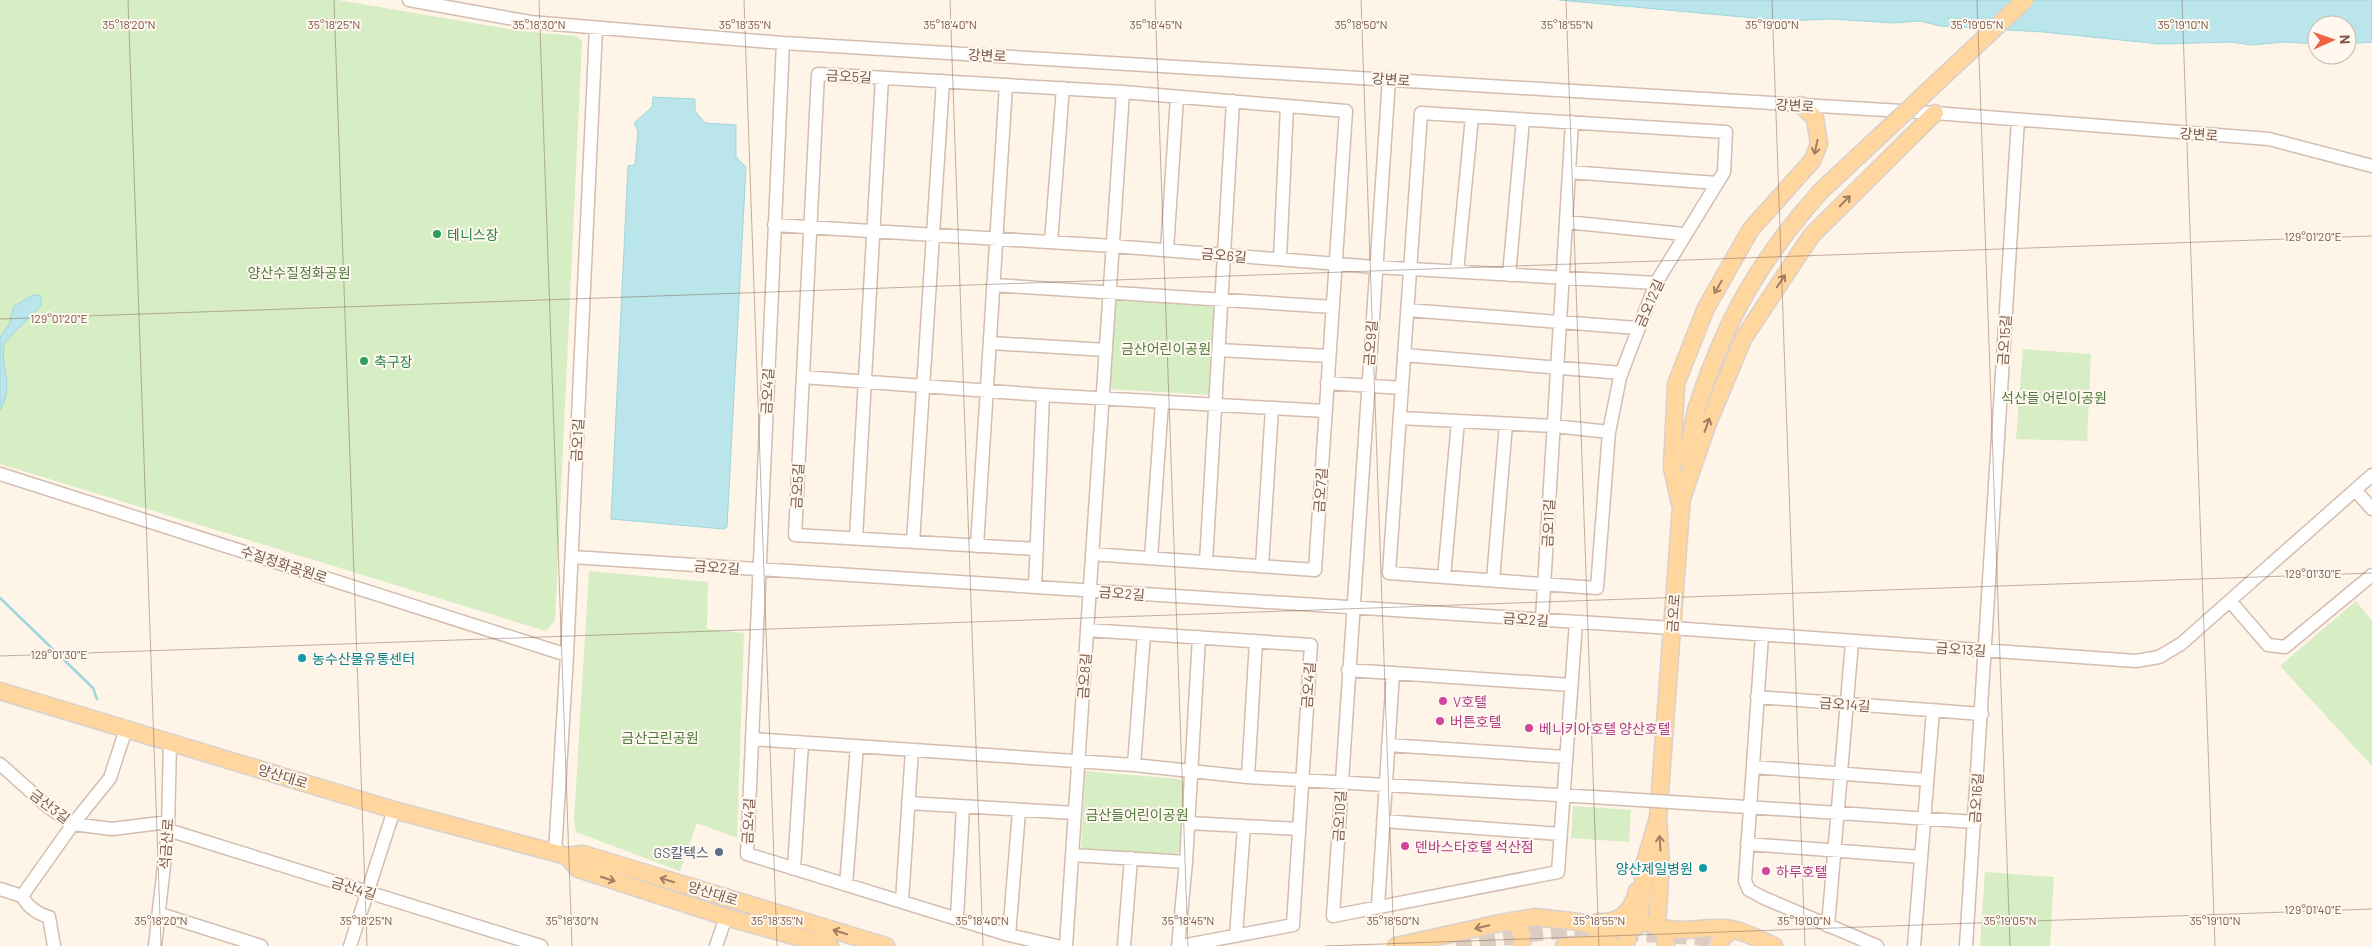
<svg xmlns="http://www.w3.org/2000/svg" width="2372" height="946" viewBox="0 0 2372 946" font-family="Barlow,'Noto Sans KR',sans-serif">
<rect width="100%" height="100%" fill="#fef4e8"/>
<path fill="#d7edc4" d="M0,0h338l182,31 56,5 6,5 -27,579 -9,11 -546,-167z
M1115,299l100,8 -5,88 -101,-6z
M2023,349l68,5 -4,87 -71,-2z
M589,571l119,11 -1,47 37,4 -7,205 -40,-15 -17,48 -104,-39 -2,-13z
M2356,601l16,20v145l-92,-100z
M1085,771l95,8 4,6 -3,66 -7,4 -93,-5z
M1573,806l58,4 -2,32 -58,-4z
M1985,872l69,5 -4,69h-70z"/>
<path fill="#bae5ea" stroke="#9fd6dc" d="M1559,0h813v42l-25,2v-19h-30v19l-32,-2 -33,3 -22,-3 -70,2 -117,-12 -103,-6 -20,-5 -26,2 -63,-4 -45,2z
M653,97l42,2v12l10,12 31,2v32l10,10 -19,360 -3,2 -113,-10 17,-353 7,-1 3,-34 -4,-8 18,-16z
M33,295l8,1v9c-8,10 -33,32 -37,40 -4,25 11,39 -4,65v-73l9,-12 5,-19z"/>
<g fill="none" stroke-linecap="round" stroke-linejoin="round">
<path stroke="#9fd6dc" stroke-width="2.5" d="M0,598l93,90 4,11"/>
<path stroke="#ddcdc0" stroke-width="16" stroke-dasharray="16 8" stroke-linecap="butt" d="M1456,946l72,-12 45,-4 124,7 32,9"/>
<defs>
<path id="minor" d="M409,0l121,22 253,21 1152,70 334,26 103,27
M783,43l-36,811 262,81 48,11
M1389,79l-56,837 225,-44 18,-250
M1421,113l305,19 -2,40 -68,111 -36,94 -11,55 -12,156 -208,-15z
M1569,172l148,11
M1566,222l118,12
M774,225l339,21 262,21 281,16
M1051,242l12,-154
M1167,250l10,-153
M1280,259l7,-153
M1457,272l15,-155
M1509,275l14,-155
M993,285l340,22
M1407,310l230,18
M990,343l116,7
M1219,350l110,6
M1404,355l218,18
M803,377l240,18 282,16
M1327,383l75,5
M1400,418l154,8 55,6
M0,474l567,181
M2355,490l17,19
M856,538l26,-460
M913,542l30,-461
M977,546l29,-461
M1037,549l-242,-14 23,-461 305,18 223,19 -31,459 -223,-16
M572,557l1100,71 464,33 23,-4 22,-13 191,-169
M1151,558l11,-156
M1206,562l27,-461
M1262,566l10,-158
M1444,577l14,-156
M1493,580l13,-156
M1035,587l8,-192
M2230,601l38,44 17,2 87,-72
M1542,620l30,-498
M1087,630l224,15 -18,280 -112,21
M1762,635l-17,246 4,9 15,8 113,48
M1348,670l223,15
M1757,697l225,17
M752,739l382,26 114,12 361,21
M1388,745l178,12
M0,764l47,42 26,18 39,5 56,-7
M1134,765l10,-131
M1753,767l174,13
M1248,777l8,-136
M908,803l167,10
M1686,803l289,19
M1383,821l177,13
M1188,823l111,6
M168,830l373,116
M1747,844l174,13
M555,853l12,-198 29,-627
M1072,855l114,7
M794,869l8,-126
M846,885l11,-139
M0,889l22,7 51,-72 37,-46 16,-49
M22,896c6,11 16,18 27,21l5,29
M902,901l10,-151
M1378,906l15,-233
M160,914l101,32
M957,918l6,-111
M1828,926l24,-284
M1009,935l10,-124
M1236,936l8,-110
M155,946l13,-116 2,-88
M350,946l44,-136
M716,946l10,-29
M1066,946l57,-854
M1124,946l7,-88
M1178,946l8,-84 13,-225
M1914,946l19,-236
M1966,946l52,-826"/>
<path id="major" d="M1687,460l9,-50
M1680,504l28,-81 35,-84 68,-103 124,-123
M1680,504l-8,-36 4,-84 30,-76 45,-79 61,-68 7,-17 -4,-26 -14,-13
M0,691l394,119 173,46 16,-2 303,92
M1658,818l24,-324
M567,856l11,13 148,48 104,29
M1511,921c9,7 14,13 10,25
M1598,922c22,1 34,-10 39,-31
M1635,926l7,-25 2,-36 14,-47 3,47 -4,61
M1658,927c22,6 39,1 61,1 19,-1 39,11 55,18
M1396,946l104,-23 35,-6 44,5 25,8 29,-2
M1564,946l32,-3 17,3
M1626,946c1,-31 41,-30 40,0
M1719,946l2,-7 11,-9"/>
</defs>
<use href="#minor" stroke="#d4bdaf" stroke-width="15"/>
<use href="#major" stroke="#dad0cc" stroke-width="19"/>
<use href="#minor" stroke="#fff" stroke-width="12"/>
<use href="#major" stroke="#ffd69e" stroke-width="16"/>
<defs>
<path id="minor-bridge" d="M1609,798l77,5"/>
<path id="major-bridge" d="M1696,410c30,-91 61,-147 125,-219l204,-191"/>
</defs>
<use href="#minor-bridge" stroke="#d4bdaf" stroke-width="15" stroke-linecap="butt"/>
<use href="#major-bridge" stroke="#dad0cc" stroke-width="19" stroke-linecap="butt"/>
<use href="#minor-bridge" stroke="#fff" stroke-width="12"/>
<use href="#major-bridge" stroke="#ffd69e" stroke-width="16"/>
</g>
<defs><path id="oneway-shaft" d="M-6 0H5M1.5-3L5.5 0L1.5 3" fill="none" stroke-width="1.6" stroke-linecap="round" stroke-linejoin="round" transform="scale(1.25)"/></defs>
<g stroke="#a37e62">
<use href="#oneway-shaft" transform="translate(1816 147) rotate(102)"/>
<use href="#oneway-shaft" transform="translate(1845 201) rotate(-45)"/>
<use href="#oneway-shaft" transform="translate(1781 281) rotate(-56)"/>
<use href="#oneway-shaft" transform="translate(1718 287) rotate(120)"/>
<use href="#oneway-shaft" transform="translate(1707 425) rotate(-70)"/>
<use href="#oneway-shaft" transform="translate(1660 843) rotate(-94)"/>
<use href="#oneway-shaft" transform="translate(608 879) rotate(18)"/>
<use href="#oneway-shaft" transform="translate(667 880) rotate(-163)"/>
<use href="#oneway-shaft" transform="translate(1482 927) rotate(167)"/>
<use href="#oneway-shaft" transform="translate(840 932) rotate(-163)"/>
</g>
<path fill="none" stroke="#7b5849" stroke-width="1" stroke-opacity="0.45" d="M128,0l33,946M334,0l33,946M539,0l33,946M744,0l33,946M950,0l33,946M1155,0l33,946M1361,0l33,946M1566,0l33,946M1772,0l33,946M1977,0l33,946M2182,0l33,946M0,319l2372,-83M0,656l2372,-83M1325,946l1047,-37"/>
<g fill="#2e9e5b" stroke="#fff8f0" stroke-width="2">
<circle cx="437" cy="234" r="5"/>
<circle cx="364" cy="361" r="5"/>
</g>
<g fill="#0f9aa8" stroke="#fff8f0" stroke-width="2">
<circle cx="302" cy="658" r="5"/>
<circle cx="1703" cy="868" r="5"/>
</g>
<g fill="#d1479c" stroke="#fff8f0" stroke-width="2">
<circle cx="1443" cy="701" r="5"/>
<circle cx="1440" cy="721" r="5"/>
<circle cx="1529" cy="728" r="5"/>
<circle cx="1405" cy="846" r="5"/>
<circle cx="1766" cy="871" r="5"/>
</g>
<circle fill="#5c6f8a" stroke="#fff8f0" stroke-width="2" cx="719" cy="852" r="5"/>
<g text-anchor="middle" dominant-baseline="central" stroke-width="4" stroke-linejoin="round" paint-order="stroke">
<g font-size="14" fill="#7b5849" stroke="#fff8f0">
<text transform="translate(987 55) rotate(3)">강변로</text>
<text transform="translate(849 76) rotate(3)">금오5길</text>
<text transform="translate(1391 79) rotate(4)">강변로</text>
<text transform="translate(1795 105) rotate(4)">강변로</text>
<text transform="translate(2199 134) rotate(4)">강변로</text>
<text transform="translate(1224 255) rotate(5)">금오6길</text>
<text transform="translate(1649 303) rotate(-66)">금오12길</text>
<text transform="translate(2004 340) rotate(-86)">금오15길</text>
<text transform="translate(1370 343) rotate(-86)">금오9길</text>
<text transform="translate(767 391) rotate(-87)">금오4길</text>
<text transform="translate(577 440) rotate(-87)">금오1길</text>
<text transform="translate(797 486) rotate(-87)">금오5길</text>
<text transform="translate(1320 490) rotate(-86)">금오7길</text>
<text transform="translate(1548 523) rotate(-87)">금오11길</text>
<text transform="translate(284 564) rotate(18)">수질정화공원로</text>
<text transform="translate(717 567) rotate(4)">금오2길</text>
<text transform="translate(1122 593) rotate(4)">금오2길</text>
<text transform="translate(1673 613) rotate(-86)">금오로</text>
<text transform="translate(1526 619) rotate(4)">금오2길</text>
<text transform="translate(1961 649) rotate(4)">금오13길</text>
<text transform="translate(1084 676) rotate(-86)">금오8길</text>
<text transform="translate(1308 685) rotate(-86)">금오4길</text>
<text transform="translate(1845 704) rotate(4)">금오14길</text>
<text transform="translate(283 776) rotate(17)">양산대로</text>
<text transform="translate(1976 798) rotate(-86)">금오16길</text>
<text transform="translate(50 806) rotate(37)">금산3길</text>
<text transform="translate(1339 816) rotate(-87)">금오10길</text>
<text transform="translate(748 821) rotate(-87)">금오4길</text>
<text transform="translate(166 844) rotate(-86)">석금산로</text>
<text transform="translate(354 888) rotate(17)">금산4길</text>
<text transform="translate(713 893) rotate(17)">양산대로</text>
</g>
<g font-size="14" fill="#27864d" stroke="#fff8f0" text-anchor="start">
<text x="447" y="234">테니스장</text>
<text x="374" y="361">축구장</text>
</g>
<g font-size="14" fill="#527b3d" stroke="#fff8f0">
<text x="299" y="272">양산수질정화공원</text>
<text x="1166" y="348">금산어린이공원</text>
<text x="2054" y="397">석산들 어린이공원</text>
<text x="660" y="737">금산근린공원</text>
<text x="1137" y="814">금산들어린이공원</text>
</g>
<g font-size="14" fill="#0d838f" stroke="#fff8f0" text-anchor="start">
<text x="312" y="658">농수산물유통센터</text>
<text x="1693" y="868" text-anchor="end">양산제일병원</text>
</g>
<g font-size="14" fill="#b23c85" stroke="#fff8f0" text-anchor="start">
<text x="1453" y="701">V호텔</text>
<text x="1450" y="721">버튼호텔</text>
<text x="1539" y="728">베니키아호텔 양산호텔</text>
<text x="1415" y="846">덴바스타호텔 석산점</text>
<text x="1776" y="871">하루호텔</text>
</g>
<g font-size="14" fill="#4e5e75" stroke="#fff8f0" text-anchor="end">
<text x="709" y="852">GS칼텍스</text>
</g>
</g>
<g font-size="12" text-anchor="middle" fill="#7b5849" stroke="#fff8f0" stroke-width="4" stroke-linejoin="round" paint-order="stroke">
<text x="129" y="29">35°18'20"N</text>
<text x="334" y="29">35°18'25"N</text>
<text x="539" y="29">35°18'30"N</text>
<text x="745" y="29">35°18'35"N</text>
<text x="950" y="29">35°18'40"N</text>
<text x="1156" y="29">35°18'45"N</text>
<text x="1361" y="29">35°18'50"N</text>
<text x="1567" y="29">35°18'55"N</text>
<text x="1772" y="29">35°19'00"N</text>
<text x="1977" y="29">35°19'05"N</text>
<text x="2183" y="29">35°19'10"N</text>
<text x="2313" y="241">129°01'20"E</text>
<text x="59" y="323">129°01'20"E</text>
<text x="2313" y="578">129°01'30"E</text>
<text x="59" y="659">129°01'30"E</text>
<text x="2313" y="914">129°01'40"E</text>
<text x="161" y="925">35°18'20"N</text>
<text x="366" y="925">35°18'25"N</text>
<text x="572" y="925">35°18'30"N</text>
<text x="777" y="925">35°18'35"N</text>
<text x="982" y="925">35°18'40"N</text>
<text x="1188" y="925">35°18'45"N</text>
<text x="1393" y="925">35°18'50"N</text>
<text x="1599" y="925">35°18'55"N</text>
<text x="1804" y="925">35°19'00"N</text>
<text x="2010" y="925">35°19'05"N</text>
<text x="2215" y="925">35°19'10"N</text>
</g>
<g transform="translate(2332 40) rotate(88)"><circle r="24" fill="#fff8f0" stroke="#cab8ad"/>
<path d="M0-4L9 19L0 12L-9 19Z" fill="#f06244"/>
<text y="-8" font-size="14" font-weight="bold" text-anchor="middle" fill="#7b5849">N</text>
</g>
</svg>
